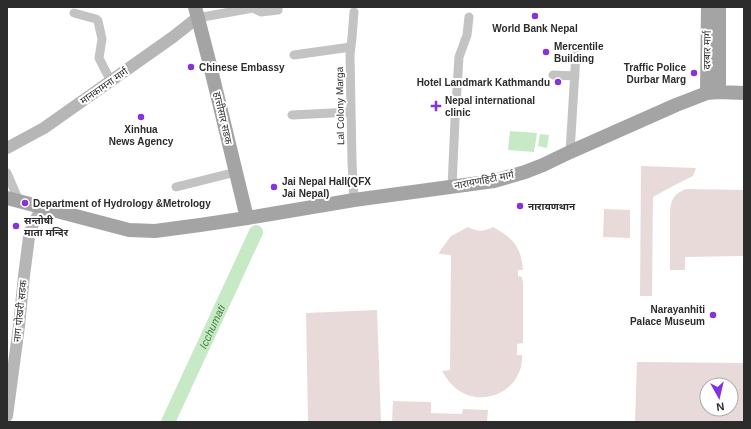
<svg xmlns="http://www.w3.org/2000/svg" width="751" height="429" viewBox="0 0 751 429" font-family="Arial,'Noto Sans Devanagari',sans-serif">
<rect width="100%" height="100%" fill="#fff"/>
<path fill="#e9dada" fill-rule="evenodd" d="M641,166l55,2 -3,8 -20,10 -20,11 -1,99h-12z
M686,189l58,1v79l-1,-13 -58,1v13h-15v-59c1,-12 5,-18 16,-22z
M604,209l26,1v28l-27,-1z
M468,227c10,5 15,5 25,0 20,11 28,19 30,43h-5v6l4,1 1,6v60l-6,1v11h5c2,34 -37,54 -64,35 -7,-5 -12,-12 -16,-19l8,-1 1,-115 -12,-1 1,-3 11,-15z
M377,310l4,112h-73l-2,-109z
M637,362l107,1v59h-109zM707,385h24v24h-24z
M393,401l38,1v11l31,1 1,-5 25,1 -1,12 -95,-1z"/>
<path fill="#c8e9c6" d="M510,131l27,2 -3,19 -26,-2z
M540,134l9,1 -2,13 -9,-2z"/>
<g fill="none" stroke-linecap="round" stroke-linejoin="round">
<path stroke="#c8e9c6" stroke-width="14" id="s1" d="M168,422l88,-190"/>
<path stroke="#c3c3c3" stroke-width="9" d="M354,12l-2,26 -2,17 2,107 2,38
M74,13l22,6 2,2 4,18 -3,19 6,12 6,11
M197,18l56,-10 8,4 17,-2v-3
M294,55l57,-8
M553,75l22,1
M292,115l59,-3
M570,152l6,-98
M7,173l12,28
M176,187l60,-15
M452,187l3,-67 4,-63 8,-22 2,-18"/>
<path stroke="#b6b6b6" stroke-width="12" d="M7,148l37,-20 129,-91 24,-19
M7,416l12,-90 5,-50 5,-39 3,-11 10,-18"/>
<path stroke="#a4a4a4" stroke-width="14" d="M195,7l13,50 39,161
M719,92v-85
M707,93l1,-86
M7,198l122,32 26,1 45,-6 47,-7 107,-18 140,-19 31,-9 18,-7 27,-13 106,-47 31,-12 12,-1 25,1"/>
</g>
<g fill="#8433de" stroke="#fff" stroke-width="1.5">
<circle cx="535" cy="16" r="4"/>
<circle cx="546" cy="52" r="4"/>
<circle cx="191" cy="67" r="4"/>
<circle cx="694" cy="73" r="4"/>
<circle cx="558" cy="82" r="4"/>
<path d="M434 100h4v4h4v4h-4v4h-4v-4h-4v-4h4z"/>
<circle cx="141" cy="117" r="4"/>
<circle cx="274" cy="187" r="4"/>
<circle cx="25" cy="203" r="4"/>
<circle cx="520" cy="206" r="4"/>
<circle cx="16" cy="226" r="4"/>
<circle cx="713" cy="315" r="4"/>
</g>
<g text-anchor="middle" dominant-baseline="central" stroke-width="4" stroke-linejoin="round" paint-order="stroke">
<g font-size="10" font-weight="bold" fill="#2c2c2c" stroke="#fff" text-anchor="start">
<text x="535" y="28" text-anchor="middle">World Bank Nepal</text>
<text x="554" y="46">Mercentile<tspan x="554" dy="12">Building</tspan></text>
<text x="199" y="67">Chinese Embassy</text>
<text x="686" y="67" text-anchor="end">Traffic Police<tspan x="686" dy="12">Durbar Marg</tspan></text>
<text x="550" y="82" text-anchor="end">Hotel Landmark Kathmandu</text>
<text x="445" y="100">Nepal international<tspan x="445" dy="12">clinic</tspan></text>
<text x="141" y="129" text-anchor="middle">Xinhua<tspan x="141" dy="12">News Agency</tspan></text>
<text x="282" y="181">Jai Nepal Hall(QFX<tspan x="282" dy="12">Jai Nepal)</tspan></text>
<text x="33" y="203">Department of Hydrology &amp;Metrology</text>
<text x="528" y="206">नारायणथान</text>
<text x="24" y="220">सन्तोषी<tspan x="24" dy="12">माता मन्दिर</tspan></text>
<text x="705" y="309" text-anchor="end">Narayanhiti<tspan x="705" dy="12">Palace Museum</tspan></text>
</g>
<g font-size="10" fill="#2c2c2c" stroke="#fff">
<text transform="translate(707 50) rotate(-89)">दरबार मार्ग</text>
<text transform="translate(104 86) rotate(-35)">मानकामना मार्ग</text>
<text transform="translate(340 106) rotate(-91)">Lal Colony Marga</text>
<text transform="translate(223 118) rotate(77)">हात्तीसार सडक</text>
<text transform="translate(484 180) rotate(-11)">नारायणहिटी मार्ग</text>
<text transform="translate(20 311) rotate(-84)">नाग पोखरी सडक</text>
</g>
<g font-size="11" font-style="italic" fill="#40843c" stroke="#fff">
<text stroke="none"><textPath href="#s1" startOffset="105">Icchumati</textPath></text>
</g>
</g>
<rect width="751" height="429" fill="none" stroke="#2c2c2c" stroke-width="16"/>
<g transform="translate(719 397) rotate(172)"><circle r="19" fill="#ffffff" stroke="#ababab"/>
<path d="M0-3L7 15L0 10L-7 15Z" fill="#8433de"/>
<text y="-6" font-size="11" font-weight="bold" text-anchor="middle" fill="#2c2c2c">N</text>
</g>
</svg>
